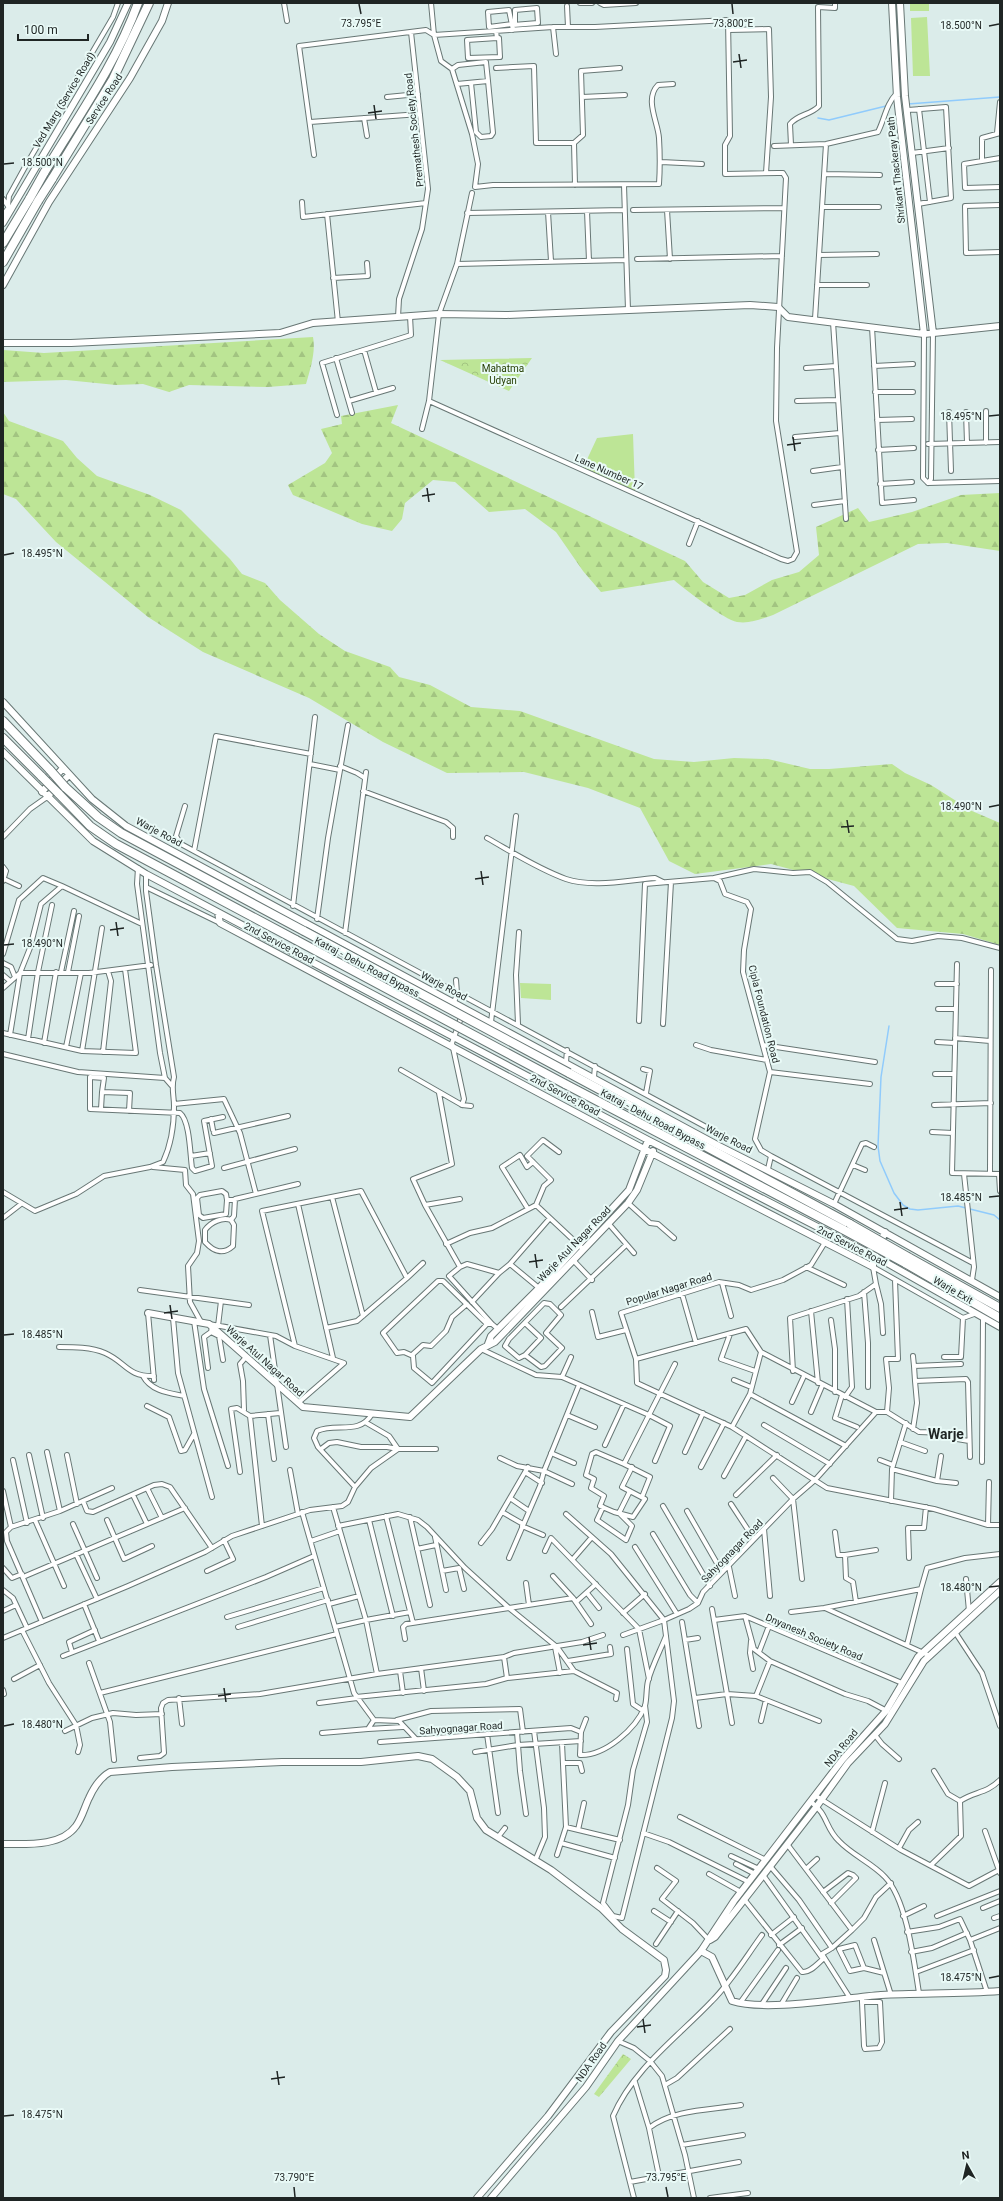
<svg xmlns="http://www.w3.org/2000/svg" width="1003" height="2201" viewBox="0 0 1003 2201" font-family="Roboto,sans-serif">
<defs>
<pattern id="forest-firs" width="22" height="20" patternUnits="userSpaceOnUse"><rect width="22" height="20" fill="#bde596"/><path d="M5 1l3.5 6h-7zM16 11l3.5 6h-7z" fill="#a2c481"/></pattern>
<pattern id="park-crowns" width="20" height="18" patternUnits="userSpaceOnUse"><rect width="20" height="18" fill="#bde596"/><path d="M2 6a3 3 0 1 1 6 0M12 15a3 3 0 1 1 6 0" fill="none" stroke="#a2c481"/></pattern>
</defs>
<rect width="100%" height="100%" fill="#dbecea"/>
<path fill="#bde596" d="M910,3h19v8h-19z
M927,17l3,59h-17l-2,-58z
M633,434l2,57 -52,-23 14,-30z
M520,983l31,1v16l-30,-2z"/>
<path fill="url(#forest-firs)" d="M313,337c3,15 -3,33 -7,47l-38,3 -79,-2 -20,7 -26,-8 -27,1 -50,-5 -63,2v-32l41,3z
M398,405l-7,18 294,138 18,21 26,16 16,-3 27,-15 27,-8 20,-17 -3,-28 42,-19 11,14 43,-10 49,-17 39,-2v58l-53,-8 -29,1 -145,71c-12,4 -23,9 -36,7 -12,-2 -53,-33 -63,-42l-73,12 -18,-21 -27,-39 -31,-23 -36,3 -34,-30 -22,-2 -28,23 -3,16 -10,12 -30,-7 -69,-29 -5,-10 37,-22 7,-10 -11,-24 21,-5 -1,-8z
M3,412l6,9 54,20 14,17 20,18 53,19 31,15 49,49 12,15 23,9 15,17 39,34 26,17 45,16 9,10 31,8 41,22 49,4 134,48 40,3 40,-4 34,1 42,10h19l63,-5 13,9 26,12 41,26 28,12v122l-37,-11 -66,-6 -43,-42 -83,-22 -76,10 -26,-13 -29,-53 -52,-20 -64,-16 -77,1 -64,-31 -74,-44 -106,-46 -55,-35 -92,-75 -40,-43 -13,-5z"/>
<path fill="url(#park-crowns)" d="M532,358l-23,33 -69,-31z
M623,2054l8,5 -32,38 -5,-3z"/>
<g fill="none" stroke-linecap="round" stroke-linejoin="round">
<path stroke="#90cbfc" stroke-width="1.5" d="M908,104l92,-7
M818,118l11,2 57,-14
M889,1026l-8,51 -3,69 2,15 14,32 9,12 7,4 8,1 40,-4 36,9 6,5"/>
<defs>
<path id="street" d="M284,3l3,18
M431,3l3,32 7,26 11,8 20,65 6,30 -3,23 18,-2 166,-1c1,-15 1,-30 0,-46 -1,-16 -15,-39 -1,-53l15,-1
M580,3h12
M600,3l4,2 32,-2
M567,6l1,21
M512,24l-23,3 -1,-15 21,-2 4,20
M513,26l2,-3v-13l22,-2 1,15 -25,2
M553,27l3,27
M729,30l40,-1 2,68 -5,76
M496,31l1,7h2l1,19 -32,1 -1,-18 30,-2
M496,68l38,-2 2,77h38l1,42
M452,69l6,-4 28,-3 2,19
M457,84l31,-3 5,52 -2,3 -10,1 -5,-5 -5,-49
M387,97l31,-3
M582,97l43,-2
M919,109l11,93
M908,110l38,-3 5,91 -33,6
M364,118l3,18
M310,122l110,-8
M997,133l3,-31
M574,143l9,-8 -2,-64 39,-3
M791,145l-1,-21c8,-10 21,-9 29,-18l-1,-99 17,1v-5
M774,146l52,-2 52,-12c7,-14 8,-28 19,-39
M912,153l37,-5
M314,155l-15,-109 127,-16 8,5 119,-8h42l133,-7 2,116 -5,9v29l53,-1h5l3,5 -9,170 -1,73 21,131 -4,7 -5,2 -7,-2 -352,-158
M1000,158l-36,6 1,24 35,-1
M982,161v-23l18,-5
M661,162l41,2
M825,174l55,1
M624,185l4,125
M3,199l5,7
M302,202l1,15 123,-14
M1000,205l-35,1 1,47 34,-1
M8,206l1,-10 16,-29 88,-150 5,-14
M822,207h57
M633,210l151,-2
M667,210l3,49
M587,211l2,50
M548,212l3,49
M467,213l157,-3
M327,214l11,108
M3,215l6,-8
M819,255l58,-1
M637,259l145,-3
M457,264l169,-4
M333,278l35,-2 -1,-13
M817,285h50
M398,317l1,-18 23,-70 6,-40 -17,-157
M815,319l11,-175
M833,322l13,197
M872,327l10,176 32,-3
M924,334l-1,144 5,5
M364,350l12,42
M336,358l16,55
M874,366l39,-2
M806,368l30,-2
M875,392h38
M349,401l44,-13
M797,401l41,-1
M986,411v32
M949,412l2,59
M966,412l1,31
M337,415l-15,-52 89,-28 -1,-19
M877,420l35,-1
M422,429l7,-28 10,-87 18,-50 15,-71
M795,437l45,-4
M928,444l72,-2
M878,450l36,-2
M813,471l29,-4
M928,483l3,-4 2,-146
M928,483l72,-2
M880,484l32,-2
M814,505l31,-4
M689,544l9,-23
M310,764l30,6
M340,766l17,7 8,5
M363,791l83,31 7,6v9
M185,806l-9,30 5,8c180,98 361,193 540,291
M3,837l27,-28 17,-12
M487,838c25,14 51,31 79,41 27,9 62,1 89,-1l8,4
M194,851l22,-115 95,18
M3,867l3,4 -3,10
M138,868l-1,16 23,169 5,25 7,8
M714,878l40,-9 39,4 17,-1 17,10 70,57 15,2 26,-5 24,2 38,10
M4,879l15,7
M62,886l80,38
M146,887l74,36
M293,906l22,-189
M317,919l11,-81 20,-113
M345,933l21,-161
M3,954l16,-54 24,-22 19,8 -21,18 -11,44 -10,25 -10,62
M3,963l8,4 4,10
M957,964l-5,209 48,1
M61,972l13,-61
M68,972l11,-56
M3,975l7,6
M937,984h20
M3,988l17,-15h69l62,-8
M454,1003l3,-10 -1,-13
M938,1009h18
M639,1021l6,-137 69,-6 6,3 5,13 22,8 4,7 -7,41 -1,22 27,100 -15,67 6,11 10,6 -3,13
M491,1022l25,-206
M518,1024l-2,-49 3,-43
M663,1024l8,-142
M3,1033l79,18 54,2 -11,-84
M955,1038l35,3
M28,1039l10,-67 14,-67
M937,1042l18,1
M44,1043l12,-71
M696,1045l15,5 56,10
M763,1045l112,17
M66,1047l15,-74
M82,1051l20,-123
M103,1052l8,-71 -3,-10
M3,1054l75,18 87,6
M566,1062l1,-12
M643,1069l7,2 -4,22
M401,1070l61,35 2,-6 -12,-56 10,-28
M770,1072l100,12
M935,1074h19
M594,1077l1,-11
M102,1092l2,-14 -14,-1v32l90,4c10,8 10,42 12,55l3,3 17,-5 -8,-45 19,-4
M439,1093l13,71 -39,15 12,26 35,-6
M174,1104l50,-5 16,34 16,61
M462,1105l9,1
M934,1105l57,-2
M101,1109l1,-17 28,1 -1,18
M211,1119l2,11
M932,1132l21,1
M214,1133l74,-17
M191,1156l19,-3
M771,1156l202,107
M853,1165l12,5
M153,1167l32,3 1,15 7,9 6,47 -2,12 -9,13 2,36 11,20
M224,1168l71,-19
M990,1173l1,-203
M964,1174l10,93 -2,13
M999,1174l1,17
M3,1192l32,19 41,-17 28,-18 46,-9 13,-5c8,-17 11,-38 11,-56 0,-11 -3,-18 0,-29l-18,-112 -10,-74v-17
M332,1197l31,119
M227,1200l-1,-6 -4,-3 -22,4 -3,3 2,17 4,3 23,-4 1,-14h7
M628,1203l22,20 8,1 16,14
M298,1204l35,154
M834,1204l28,-60 4,-1 8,4
M425,1205l35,62 -11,9 43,48 6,5
M536,1205l8,-19 7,-6 -24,-24 16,-16 16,12
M528,1209l-26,-42 18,-12 7,12 6,-5
M3,1218l18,-14
M231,1220c-9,-3 -20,2 -26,10v12c9,10 18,13 28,4l1,-21 -3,-5 3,-4 1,-17 63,-15
M608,1223l26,30
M446,1244l24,-11 22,-5 44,-23 47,44
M824,1244l-13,21 -28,15 -32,10 -12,-5 -20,-3 -98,31 15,46 1,24 95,44 95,61 107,21 54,16h12
M573,1260l19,20
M510,1264l40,-46
M460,1267l7,-3 32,9
M806,1267l38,18
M873,1267l90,51 11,-4
M407,1278l16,-15
M722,1283l9,33
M876,1284l5,20 2,29
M140,1290l109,15
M864,1292l4,51v44
M682,1294l14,49
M472,1302l27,-29 11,-9 29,24
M561,1307l65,-62
M811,1311l7,72
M592,1312l6,25 28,-7
M148,1313l6,67
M173,1318l5,55 34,124
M831,1320l4,29v43
M194,1321l10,68 24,77
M525,1323l16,15 -16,17 -6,3 -14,-12 4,-7 35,-36 6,1 11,11 -15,18 16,15 -17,18 -4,1 -16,-12
M209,1324l67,12 19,10 49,17 -46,40
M487,1324l-55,59 -18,-15 -1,-12 -9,-4 -7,1 -14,-20 55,-52h5l44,43h5
M218,1326l3,-25
M211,1332l8,4 4,24
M730,1334l-9,25 34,12
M270,1335l16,112
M295,1346l-33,-135 99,-20 46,87 -50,43 -31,7
M59,1347c15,0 32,0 46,6 21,9 22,24 49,23
M481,1349l55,26 26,2 87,38 26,-51
M412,1355l11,-10 8,1 15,-15 6,-14 15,-13
M913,1356l1,10
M944,1357h17l2,-39
M636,1359l110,-30 15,23
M208,1368l-4,-31 7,-5 1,-6
M793,1371l-3,-53 69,-22 17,-12 -3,-17
M143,1376c8,15 26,17 41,20
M562,1377l9,-20
M734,1380l17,7
M915,1381l-1,-15 47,-2
M750,1394l96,52
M842,1395l-7,23 22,9
M845,1397l7,-10 -5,-88
M792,1402l12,-26
M147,1406l22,11 12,34 4,-1 9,-16
M244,1410l-1,-29 -3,-17 6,-7
M811,1412l11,-26
M887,1412l2,-24 -3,-29h12l-3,-79
M268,1414l6,45
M567,1415l28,12
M250,1416l30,-3
M365,1422l24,14 9,13
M906,1423l-14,46 45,12 19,2
M764,1425l66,39
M732,1427l18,-33 11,-42 115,60h11l32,20 26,1
M913,1429l4,-26 -2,-22 51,-2 2,3 2,75
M951,1438l18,3
M900,1442l25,9
M605,1445l19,-41
M321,1449l8,-6 8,-1 24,5h26l11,2
M47,1452l13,59
M685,1452l18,-39
M551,1453l23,10
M29,1455l14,63
M67,1455l10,49
M500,1458l17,8 27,5 28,13
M13,1460l14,63
M880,1460l13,5
M982,1462l1,-144
M624,1464l26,13 -8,20
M632,1467l-10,20 23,12 -12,18 -19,-5 -14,-6 4,-10 -13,-8 3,-9 -8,-4 6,-21 4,-2 28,12 25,-49 21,11 -15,35
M701,1467l23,-44
M290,1470l8,44
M240,1472l-9,-63 6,-1 13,8 12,110
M525,1472l17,11
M724,1476l22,-40
M773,1478l20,21
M937,1481l4,-25
M355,1487l-37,-40 -4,-9 3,-7c19,-9 42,5 55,-17
M147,1488l15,30
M3,1491l8,36
M133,1495l14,29
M736,1495l41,-40
M510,1498l19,13
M793,1499l9,80
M83,1501l4,10 6,1 61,-27 8,-1 8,3 42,61
M891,1501l1,-32
M731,1504l23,35
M663,1506l47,80
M333,1507l33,113 11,54
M603,1507l-6,13 29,20 6,-14 -13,-13 11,-22
M687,1511l35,61
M302,1512l52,181 20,27
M502,1512l21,12
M566,1514l45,40 53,66 10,81 -2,17 -50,200 -9,-2 -10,-13 25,-98 5,-35 14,-48 -2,-17
M386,1516l27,107
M410,1517l20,88
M35,1520l29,66
M107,1520l17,39 28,-13
M369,1520l24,96
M73,1524l24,54
M988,1525l1,-43
M338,1526l60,-12 20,6 9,7 38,41 44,40 64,-10
M522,1526l21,9
M764,1529l6,67
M835,1532l3,23h7l1,23 7,4 3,20
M653,1534l37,61 8,8
M435,1537l11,53
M311,1541l29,-10
M481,1543l11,-14 36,-62
M635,1547l42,67
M417,1549l19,-4
M545,1551l6,-13 88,91 10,50
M76,1554l21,45
M845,1555l31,-5
M509,1558l31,-72 4,-15 35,-86
M909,1558l-1,-30h16l2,-21
M573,1559l19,-22
M729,1567l6,29
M3,1568l9,10 10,-4
M207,1571l26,-12 -9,-19
M442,1571l17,-3 5,21
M553,1576l20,22 18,26
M23,1577l162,-69
M966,1579l3,32
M526,1583l3,22
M921,1589l6,-21 38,-10 35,-4
M3,1590l10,8 14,30
M587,1593l12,15
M576,1602l20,-18
M84,1604l15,37
M329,1604l30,-8
M825,1608l103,47
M712,1609l15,85 29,2
M3,1611l13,-6
M791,1612l33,-4 97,-19 -14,56
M623,1613l22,-19
M745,1616l9,33 16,12 75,33 23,7 19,10
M227,1617l97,-29
M714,1620l31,-4 157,67
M42,1622l-35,-81 -1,-9 5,-5 49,-16 52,-23
M682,1622l17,104
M238,1627l90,-27
M335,1627l31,-7 44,-8
M22,1630l27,53 27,42 4,20 -2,7
M955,1632l27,41 18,53
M623,1635l41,-15 25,-11 9,-6 5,-11 90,-93 22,-19 61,-68
M3,1638l125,-52 77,-34 27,-16 78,-26 32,-4 6,-4 7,-15 16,-19 27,-19h38
M405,1639l-2,-12 3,-3 103,-16 48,39 17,24 -67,7
M685,1640l13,-2
M751,1641l-1,12 3,16
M555,1647l5,26
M627,1649l6,55 9,6
M72,1652l-3,-10 26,-12
M759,1652l10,-26
M63,1656l203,-79 48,-21
M568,1661l43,-7 -1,-7
M770,1661l-14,35 63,25
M89,1663l21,59 4,38
M421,1668l3,23
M400,1671l3,22
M574,1671l43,22 -1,6
M14,1679l26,-14
M3,1690l1,4
M100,1693l237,-59
M356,1697l130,-13 21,-6 -3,-21 10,-4 68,-11 21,-7
M179,1698l3,26
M695,1698l32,-4 5,29
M319,1703l38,-5
M586,1719l-5,13 -1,23c25,1 56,-26 65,-49 2,-8 1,-17 3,-25 4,-15 12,-30 18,-45
M374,1720l25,1 17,18
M397,1720l34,-9 89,-2 3,23
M761,1721l5,-21
M368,1729l35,-2
M65,1731l27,-13 21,-5 23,2 26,-1
M534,1731l10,77 1,29 -10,24
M517,1732l3,39 6,43
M322,1733l46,-4 6,-9
M487,1734l11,79
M875,1735l7,9 17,15
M380,1742l191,-14 10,4
M562,1743l4,84
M475,1752l43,-7 63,-4
M140,1758l20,-2 4,-3 -3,-45 2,-5 5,-3 92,-6 117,-20 127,-17
M563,1763h17l2,8
M934,1771l14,23 12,7
M816,1796l85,54 68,36 30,-16
M811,1802c17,12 14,26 28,39 13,14 33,22 46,36 22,23 29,85 34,116
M680,1817l86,43
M578,1830l6,-27
M985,1831l15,42
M872,1832l13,-49
M643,1833l26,9 80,40
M498,1837l7,-9
M561,1843l54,15
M899,1848l10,-18 9,-8
M557,1855l9,-28 54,13
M731,1856l28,13
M736,1864l19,10
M931,1865l30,-29 -1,-35c15,-10 26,-7 40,-21
M770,1866l29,34 33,48 20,-18 -65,-86
M657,1868l19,13 -14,18 31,24 16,17
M806,1869l11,-10
M709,1874l32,18
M823,1892l25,-19 5,2 3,3 -25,25
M744,1899l58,73c8,1 15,-8 21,-13l-60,-84
M983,1908l17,-7
M654,1911l17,11
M903,1916l21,-10
M937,1916l63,-25
M994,1918l6,-2
M852,1930l12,-12 12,-21 15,-14
M907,1932l32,-5 21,-8 10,21 17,52
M771,1935l23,-18
M874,1940l17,55
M970,1940l30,-12
M656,1944l22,-33
M779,1945l23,-17
M832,1948l-10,6 28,44
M911,1952l21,-4 35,-15
M864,1968l-14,3 -11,-22 16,-4 9,23 20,5
M916,1972l58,-22
M862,1997v5l2,44 1,3 14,-1 3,-6 -2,-40h-18
M740,2003l38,-53
M782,2003l15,-25
M762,2004l24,-36
M618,2041l16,7 16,13 12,15 23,79 9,43
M635,2082l14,46
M665,2085l12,-7 53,-49
M682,2145l61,-10
M659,2176l-10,-48c24,-19 62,-18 92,-23
M630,2182l109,-20
M634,2198l-21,-82c20,-47 65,-79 99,-115 19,-19 34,-44 50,-66
M710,2198l38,-5"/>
<path id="secondary" d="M892,3l5,94 27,237
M900,3l5,93 28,237
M3,223l107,-181 18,-39
M3,285l46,-83 81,-124 32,-57 6,-18
M3,343h68l209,-10 33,-10 126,-9 67,1 244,-10 28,2 10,10 136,17 76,-8
M3,702l89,97 34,27 593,320 115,58 166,93
M3,752l90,89 53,33 502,266 232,119 120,68
M42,792l21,-24
M47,797l22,-22
M218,913l2,10 424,226 229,118v-7l12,-28
M148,1313l61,11 94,83 107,10 71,-68 14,-7 133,-139 9,-13 16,-39
M488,1344l3,-8 48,-48 90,-98 19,-50
M3,1844c23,0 58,3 73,-18 6,-8 9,-20 13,-28 5,-11 12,-21 21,-26l62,-5 110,-5h79l57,-6 14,3 25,18 13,14 7,27 9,12 65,40 50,38 21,21 42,31 2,10 -1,6 -54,56 -63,84 -71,82
M701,1951l11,6 20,44c34,11 110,-3 149,-6 40,-2 79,-1 119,-4"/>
<path id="primary" d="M710,1940l5,-3 102,-131 31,-43 37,-39 39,-63 76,-70
M491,2198l95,-111 32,-46 83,-90 33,-50 109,-142 43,-48 32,-54 82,-75"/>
<path id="highway" d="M44,173c33,-55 72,-109 94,-170
M52,179l61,-100 36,-76
M3,243l27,-45
M3,262l35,-61
M3,721l47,49
M3,738l39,39
M65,787l33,30 23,16 183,98
M58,793l32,33 26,18 180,96
M569,1073l281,151
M565,1084l279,146
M908,1257l92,51
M905,1263l95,55"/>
</defs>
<use href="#street" stroke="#687775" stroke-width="6"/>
<use href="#secondary" stroke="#687775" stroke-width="8"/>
<use href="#primary" stroke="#687775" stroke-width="8"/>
<use href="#highway" stroke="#687775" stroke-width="10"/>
<use href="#street" stroke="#fff" stroke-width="4"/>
<use href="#secondary" stroke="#fff" stroke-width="6"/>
<use href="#primary" stroke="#fff" stroke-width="6"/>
<use href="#highway" stroke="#fff" stroke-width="8"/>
<defs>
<path id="highway-bridge" d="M30,198l14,-25
M38,201l14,-22
M50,770l15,17
M42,777l16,16
M304,931l265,142
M296,940l269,144
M850,1224l58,33
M844,1230l61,33"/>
</defs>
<use href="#highway-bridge" stroke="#687775" stroke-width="10" stroke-linecap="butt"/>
<use href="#highway-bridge" stroke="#fff" stroke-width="8"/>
</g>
<path fill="none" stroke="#1f2524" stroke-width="1.5" d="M359,4l2,10M732,4l1,10M989,26l10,-2M739,54l2,14M733,62l14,-2M374,105l2,14M368,113l14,-2M4,164l10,-1M989,416l10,-1M793,437l2,14M787,445l14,-2M427,488l2,14M422,496l13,-2M4,555l10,-2M989,807l10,-2M847,820l2,13M841,827l13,-1M481,871l2,14M475,879l14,-2M116,922l2,14M110,930l14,-2M4,945l10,-1M989,1197l10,-1M900,1202l2,14M894,1210l14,-2M535,1254l2,14M529,1262l14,-2M170,1305l2,14M164,1313l14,-2M4,1335l10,-1M989,1587l10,-1M589,1637l2,13M583,1645l14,-2M224,1688l2,14M218,1696l13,-2M4,1726l10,-2M989,1978l10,-2M643,2019l2,14M637,2027l14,-2M277,2071l2,14M271,2079l14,-2M4,2116l10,-1M294,2187l1,10M666,2187l2,10"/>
<g text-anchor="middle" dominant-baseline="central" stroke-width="4" stroke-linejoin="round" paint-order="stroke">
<g font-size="10" fill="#1f2524" stroke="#e9faf7">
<text transform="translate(104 99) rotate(-57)">Service Road</text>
<text transform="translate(64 100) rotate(-59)">Ved Marg (Service Road)</text>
<text transform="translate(414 130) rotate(-96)">Premathesh Society Road</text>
<text transform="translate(896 170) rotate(-96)">Shrikant Thackeray Path</text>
<text transform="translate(609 472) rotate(24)">Lane Number 17</text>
<text transform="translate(159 832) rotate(28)">Warje Road</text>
<text transform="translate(279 943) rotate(28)">2nd Service Road</text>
<text transform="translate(367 967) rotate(28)">Katraj - Dehu Road Bypass</text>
<text transform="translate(444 986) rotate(28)">Warje Road</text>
<text transform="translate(764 1014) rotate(76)">Cipla Foundation Road</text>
<text transform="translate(565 1095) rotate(28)">2nd Service Road</text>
<text transform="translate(653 1119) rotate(28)">Katraj - Dehu Road Bypass</text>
<text transform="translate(729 1139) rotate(27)">Warje Road</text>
<text transform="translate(574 1244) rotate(-46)">Warje Atul Nagar Road</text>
<text transform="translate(852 1246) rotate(27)">2nd Service Road</text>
<text transform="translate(669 1289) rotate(-17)">Popular Nagar Road</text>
<text transform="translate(953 1290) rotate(30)">Warje Exit</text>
<text transform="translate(265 1361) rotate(42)">Warje Atul Nagar Road</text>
<text transform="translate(732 1551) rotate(-46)">Sahyognagar Road</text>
<text transform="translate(814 1637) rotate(23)">Dnyanesh Society Road</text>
<text transform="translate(461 1728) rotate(-4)">Sahyognagar Road</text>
<text transform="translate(841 1748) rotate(-50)">NDA Road</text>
<text transform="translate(591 2062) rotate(-55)">NDA Road</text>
</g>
<g font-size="10" fill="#273f04" stroke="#e9faf7">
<text x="503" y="368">Mahatma<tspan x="503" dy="12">Udyan</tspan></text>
</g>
<g font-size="14" font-weight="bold" fill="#1f2524" stroke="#e9faf7">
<text x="946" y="1434">Warje</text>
</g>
</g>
<g font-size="10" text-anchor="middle" fill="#1f2524" stroke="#e9faf7" stroke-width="4" stroke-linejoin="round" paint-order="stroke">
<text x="361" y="27">73.795°E</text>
<text x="733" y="27">73.800°E</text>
<text x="961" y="29">18.500°N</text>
<text x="42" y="166">18.500°N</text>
<text x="961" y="420">18.495°N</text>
<text x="42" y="557">18.495°N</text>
<text x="961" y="810">18.490°N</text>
<text x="42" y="947">18.490°N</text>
<text x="961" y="1201">18.485°N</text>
<text x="42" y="1338">18.485°N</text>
<text x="961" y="1591">18.480°N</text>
<text x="42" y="1728">18.480°N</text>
<text x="961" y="1981">18.475°N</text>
<text x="42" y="2118">18.475°N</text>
<text x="294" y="2181">73.790°E</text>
<text x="666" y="2181">73.795°E</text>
</g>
<rect width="1003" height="2201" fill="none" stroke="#1f2524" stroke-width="8"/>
<g transform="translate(967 2165) rotate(352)" stroke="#e9faf7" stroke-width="3" paint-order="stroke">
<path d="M0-3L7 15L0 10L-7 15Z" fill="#1f2524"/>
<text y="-6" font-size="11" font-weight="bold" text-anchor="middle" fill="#1f2524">N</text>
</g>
<path d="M18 34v6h70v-6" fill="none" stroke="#1f2524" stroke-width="2"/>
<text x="24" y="34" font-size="12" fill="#1f2524" stroke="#e9faf7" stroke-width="3" paint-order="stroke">100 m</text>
</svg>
